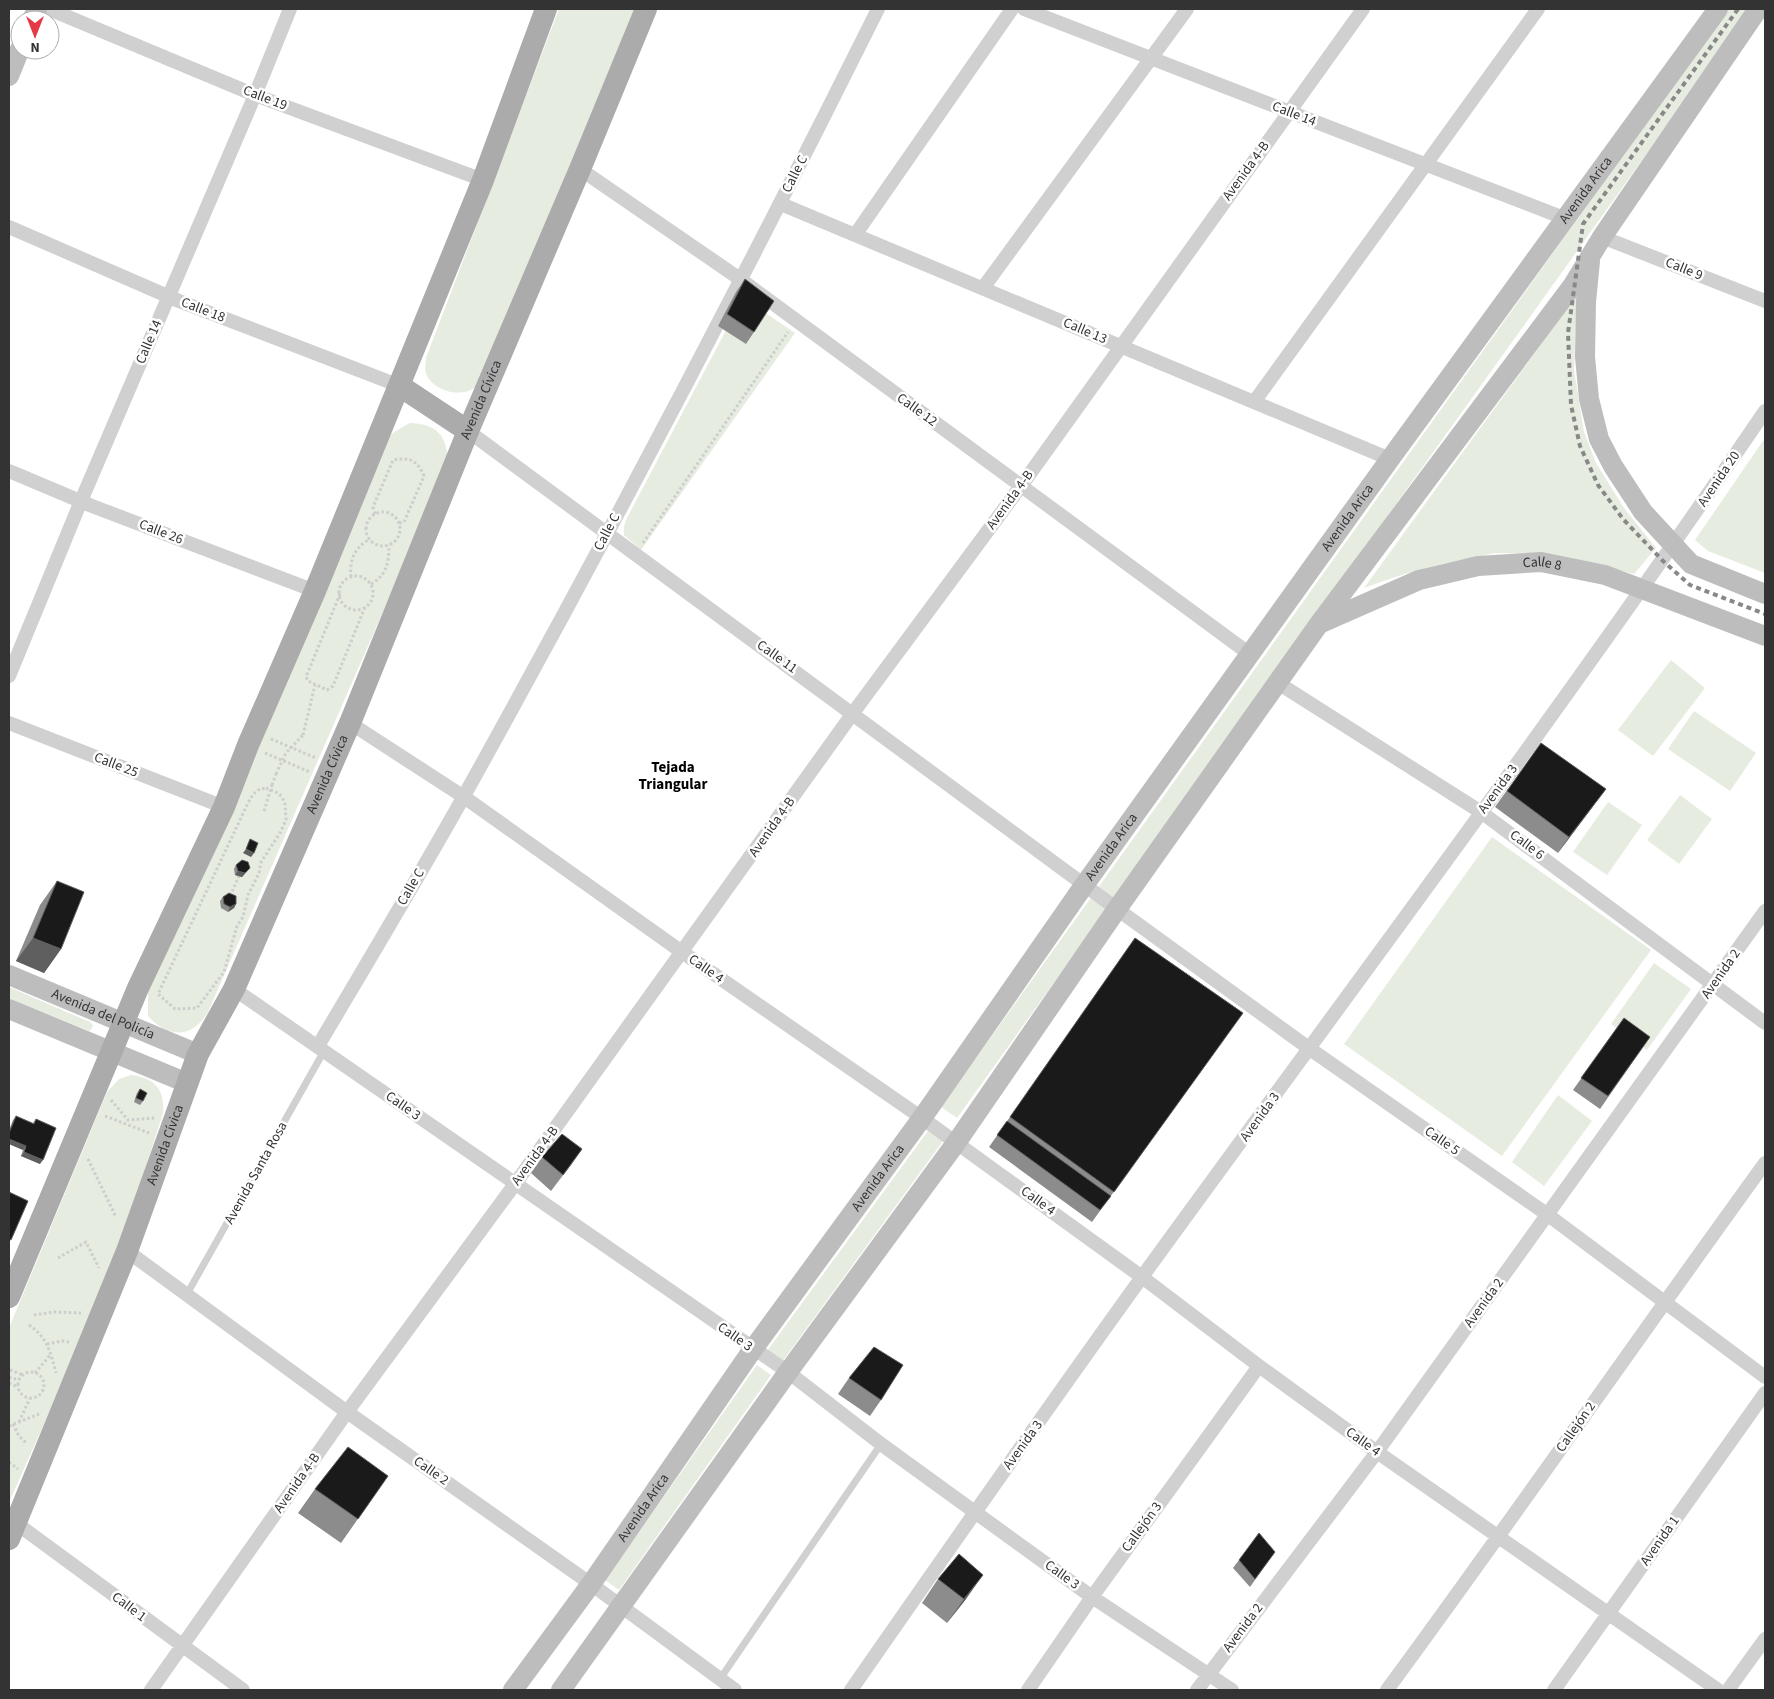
<svg xmlns="http://www.w3.org/2000/svg" width="1774" height="1699" viewBox="0 0 1774 1699" font-family="'Source Sans 3',sans-serif">
<rect width="100%" height="100%" fill="#fff"/>
<path fill="#e6ecdf" d="M559,9h76l-153,371c-2,2 -5,6 -8,8 -15,11 -46,1 -49,-18 0,-4 1,-8 1,-12z
M1728,9h15l5,3 -791,1106 -16,-11z
M1577,295l-3,75 10,62 12,31 28,45 32,40 -22,26c-44,-12 -87,-21 -133,-21 -10,0 -20,3 -30,5 -37,6 -72,17 -107,30z
M743,298l52,35 -154,217 -17,-15v-9l3,-8z
M410,423c28,1 37,13 38,40l-240,549c-16,27 -40,26 -60,4v-26l241,-554 10,-7z
M1765,438v135l-57,-22 -13,-11z
M1671,660l34,28 -52,68 -35,-26z
M1694,711l62,42 -26,38 -62,-42z
M1680,795l32,24 -33,45 -32,-24z
M1608,802l34,23 -35,50 -34,-23z
M1492,837l159,113 -149,206 -158,-112z
M1654,963l37,26 -44,61 -36,-26z
M9,987l81,35 3,3 -2,5 -2,1 -80,-33z
M131,1075c23,3 34,13 32,38l-52,162 -102,227v-174l98,-236 12,-13z
M1558,1095l34,26 -48,65 -32,-24z
M938,1130l5,11 -161,221 -15,-11 161,-220z
M757,1365l14,10 -152,215 -14,-10z"/>
<g fill="none" stroke-linecap="round" stroke-linejoin="round">
<path stroke="#cdcdcd" stroke-width="3" stroke-dasharray="2.5 2.5" stroke-linecap="butt" d="M366 529a17 17 0 1 1 34 0a17 17 0 1 1-34 0Z
M375,514l-2,-7 20,-47c17,-3 24,0 31,16l-20,46 -5,1
M643,543l145,-211
M339 593a17 17 0 1 1 34 0a17 17 0 1 1-34 0Z
M351,577c-2,-17 4,-30 19,-38
M371,584c16,-9 18,-22 18,-39
M340,594l-34,83 2,4 19,9 6,-4 32,-79
M303,735l12,-50
M271,739l45,19
M265,753l45,19
M272,785l4,-11
M266,788l12,5 4,4 3,7 1,16 -6,13 -19,29 -2,11 -11,22 -5,22 -6,9 -13,46 -27,36 -22,1 -17,-15 90,-191c5,-9 8,-14 18,-15z
M230,896l10,-22
M111,1100l17,20 27,-2
M105,1116l44,17
M88,1159l28,58
M58,1258l28,-16 13,26
M34,1315l20,-3 27,1
M29,1325c18,12 22,28 27,48
M47,1344l15,-3 7,1
M10,1370l13,5
M18 1385a13 13 0 1 1 26 0a13 13 0 1 1-26 0Z
M35,1373l16,-19
M9,1377l10,3
M9,1383l9,4
M19,1422l11,-24
M13,1424l6,12 8,8
M9,1426l30,-12
M9,1462l9,7"/>
<path stroke="#d0d0d0" stroke-width="7" d="M187,1294l137,-243
M720,1679l161,-235"/>
<path stroke="#d0d0d0" stroke-width="14" d="M49,9l206,86 228,85
M1024,9l540,209
M580,169l160,110 511,376
M781,204l609,255
M9,227l170,74 221,85
M855,235l157,-226
M1602,237l163,64
M983,288l204,-279
M1254,402l284,-393
M468,431l649,478 193,140 238,166 217,162
M9,471l83,35 223,85
M9,676l72,-175 174,-406 35,-86
M1278,683l203,129 284,211
M9,723l215,84
M350,723l114,74 218,155 240,166 220,159 117,89 118,86 341,238
M234,989l554,383 93,72 211,153 140,93
M318,1046c49,-83 99,-166 146,-250 144,-259 282,-522 414,-787
M127,1251l220,161 244,172 144,106
M16,1523l227,167
M151,1690l196,-278 168,-228 338,-471 168,-227 342,-477
M851,1690c96,-138 192,-276 291,-413 209,-288 423,-572 623,-866
M1028,1690l64,-93 167,-231
M1197,1690l180,-238 388,-541
M1387,1690c128,-174 251,-352 378,-527
M1554,1690l211,-297
M1728,1690l37,-51"/>
<g stroke="#bdbdbd" stroke-width="20">
<path d="M32,20l5,-11"/>
<path d="M9,76l11,-27"/>
<path d="M1590,261l-4,41 -1,55 4,42 10,40 14,27 30,46 48,52 74,30"/>
<path id="s1" d="M1321,623l98,-43 59,-14 63,-4 64,13 160,61"/>
<path id="s2" d="M9,975l189,79"/>
<path d="M9,1009l178,74"/>
<path id="s3" d="M513,1690l78,-106 162,-235 169,-231 163,-234 305,-425 328,-450"/>
<path d="M561,1690l227,-318 168,-229 161,-234 202,-285 254,-339 29,-48 156,-228"/>
</g>
<g stroke="#ababab" stroke-width="22">
<path d="M400,386l68,45"/>
<path d="M9,1297l129,-309 86,-181 24,-62 67,-154 168,-411 63,-171"/>
<path id="s4" d="M9,1539l118,-288 71,-197 36,-65 116,-266 118,-292 112,-262 66,-160"/>
</g>
<path stroke="#888" stroke-width="4" stroke-dasharray="5 4" stroke-linecap="butt" d="M1738,9l-155,215 -15,109 3,72 9,41 18,39 25,34 40,42 27,24 75,29"/>
<path stroke="#cdcdcd" stroke-width="3" stroke-dasharray="2.5 2.5" stroke-linecap="butt" d="M276,774l10,-21 17,-18
M264,811l8,-26"/>
</g>
<path fill="#8c8c8c" d="M745,279l9,53 -8,12 -28,-18 18,-34z
M1541,743l53,62 -36,48 -63,-46z
M236,865l14,3 -8,9 -7,-2 -1,-6z
M57,881l4,68 -17,24 -28,-12 24,-56z
M223,897l13,7 -2,4 -6,4 -7,-4 -1,-7z
M1135,938l108,75 -151,209 -103,-75z
M1624,1018l26,19 -50,72 -27,-19z
M140,1089l3,12 -3,4 -6,-3 3,-9z
M16,1116l17,7 3,-4 4,45 -19,-8 2,-6 -14,-6v-14l4,-10z
M582,1149l-31,42 -20,-18 11,-16z
M849,1378l32,22 -11,16 -32,-22z
M388,1476l-47,67 -43,-30 17,-24z
M1275,1552l-25,35 -17,-19 6,-8z
M938,1579l28,20 -19,24 -25,-20z"/>
<path fill="#5f5f5f" d="M1606,789l-48,64 11,-16z
M246,849l8,4 -3,4 -8,-4z
M250,868l-8,9 -7,-2 3,-4z
M236,904l-2,4 -6,4 2,-5z
M33,938l28,11 -17,24 -28,-12z
M9,1139l17,7 -3,4 -14,-6z
M582,1149l-11,16 -20,26 12,-16z
M24,1152l19,8 -3,4 -19,-8z
M983,1575l-17,24 -19,24 17,-24z"/>
<path fill="#1a1a1a" stroke="#5f5f5f" d="M745,279l29,22 -20,31 -27,-18z
M1541,743l65,46 -37,48 -62,-46z
M250,839l8,4 -4,10 -8,-4z
M242,860l6,2 2,6 -5,5 -7,-2 -2,-6z
M57,881l27,11 -23,57 -28,-11z
M229,893l7,3v8l-6,3 -6,-3 -1,-7z
M1135,938l108,75 -129,179 -104,-75z
M1624,1018l26,19 -42,59 -27,-18z
M140,1089l7,4 -4,8 -7,-3z
M16,1116l18,8 2,-5 20,9 -13,32 -19,-8 2,-6 -17,-7v-6z
M1007,1121l104,75 -11,14 -103,-75z
M562,1134l20,15 -19,26 -21,-18z
M9,1192l19,9 -17,39 -2,-1z
M874,1347l29,18 -22,35 -32,-22z
M348,1447l40,29 -30,43 -43,-30z
M1259,1533l16,19 -20,27 -16,-19z
M959,1554l24,21 -19,24 -26,-20z"/>
<g text-anchor="middle" dominant-baseline="central" stroke-width="5" stroke-linejoin="round" paint-order="stroke">
<g font-size="14" fill="#333" stroke="#fff">
<text transform="translate(265 98) rotate(21)">Calle 19</text>
<text transform="translate(1294 114) rotate(21)">Calle 14</text>
<text transform="translate(1246 171) rotate(-54)">Avenida 4-B</text>
<text transform="translate(795 174) rotate(-63)">Calle C</text>
<text stroke="none"><textPath href="#s3" startOffset="1844">Avenida Arica</textPath></text>
<text transform="translate(1684 269) rotate(22)">Calle 9</text>
<text transform="translate(203 310) rotate(21)">Calle 18</text>
<text transform="translate(1085 331) rotate(23)">Calle 13</text>
<text transform="translate(149 342) rotate(-67)">Calle 14</text>
<text stroke="none"><textPath href="#s4" startOffset="1234">Avenida Cívica</textPath></text>
<text transform="translate(917 410) rotate(36)">Calle 12</text>
<text transform="translate(1719 479) rotate(-56)">Avenida 20</text>
<text transform="translate(1010 500) rotate(-54)">Avenida 4-B</text>
<text stroke="none"><textPath href="#s3" startOffset="1439">Avenida Arica</textPath></text>
<text transform="translate(161 532) rotate(21)">Calle 26</text>
<text transform="translate(607 532) rotate(-62)">Calle C</text>
<text stroke="none"><textPath href="#s1" startOffset="232">Calle 8</textPath></text>
<text transform="translate(777 657) rotate(36)">Calle 11</text>
<text transform="translate(116 765) rotate(21)">Calle 25</text>
<text stroke="none"><textPath href="#s4" startOffset="829">Avenida Cívica</textPath></text>
<text transform="translate(1498 789) rotate(-54)">Avenida 3</text>
<text transform="translate(772 827) rotate(-55)">Avenida 4-B</text>
<text transform="translate(1527 845) rotate(37)">Calle 6</text>
<text stroke="none"><textPath href="#s3" startOffset="1034">Avenida Arica</textPath></text>
<text transform="translate(411 887) rotate(-60)">Calle C</text>
<text transform="translate(706 969) rotate(35)">Calle 4</text>
<text transform="translate(1721 974) rotate(-55)">Avenida 2</text>
<text stroke="none"><textPath href="#s2" startOffset="102">Avenida del Policía</textPath></text>
<text transform="translate(403 1106) rotate(35)">Calle 3</text>
<text transform="translate(1260 1117) rotate(-54)">Avenida 3</text>
<text transform="translate(1442 1141) rotate(35)">Calle 5</text>
<text stroke="none"><textPath href="#s4" startOffset="424">Avenida Cívica</textPath></text>
<text transform="translate(535 1156) rotate(-54)">Avenida 4-B</text>
<text transform="translate(256 1173) rotate(-61)">Avenida Santa Rosa</text>
<text stroke="none"><textPath href="#s3" startOffset="629">Avenida Arica</textPath></text>
<text transform="translate(1038 1201) rotate(36)">Calle 4</text>
<text transform="translate(1484 1303) rotate(-54)">Avenida 2</text>
<text transform="translate(735 1337) rotate(35)">Calle 3</text>
<text transform="translate(1576 1427) rotate(-55)">Callejón 2</text>
<text transform="translate(1363 1442) rotate(36)">Calle 4</text>
<text transform="translate(1023 1445) rotate(-54)">Avenida 3</text>
<text transform="translate(431 1471) rotate(35)">Calle 2</text>
<text transform="translate(297 1483) rotate(-55)">Avenida 4-B</text>
<text stroke="none"><textPath href="#s3" startOffset="224">Avenida Arica</textPath></text>
<text transform="translate(1142 1527) rotate(-54)">Callejón 3</text>
<text transform="translate(1660 1541) rotate(-55)">Avenida 1</text>
<text transform="translate(1062 1575) rotate(36)">Calle 3</text>
<text transform="translate(129 1607) rotate(37)">Calle 1</text>
<text transform="translate(1243 1628) rotate(-53)">Avenida 2</text>
</g>
<g font-size="15" font-weight="bold" fill="#000" stroke="#fff">
<text x="673" y="767">Tejada<tspan x="673" dy="17">Triangular</tspan></text>
</g>
</g>
<rect width="1774" height="1699" fill="none" stroke="#333333" stroke-width="20"/>
<g transform="translate(35 35) rotate(180)"><circle r="24" fill="#ffffff" stroke="#adadad"/>
<path d="M0-4L9 19L0 12L-9 19Z" fill="#e63946"/>
<text y="-8" font-size="14" font-weight="bold" text-anchor="middle" fill="#333333">N</text>
</g>
</svg>
